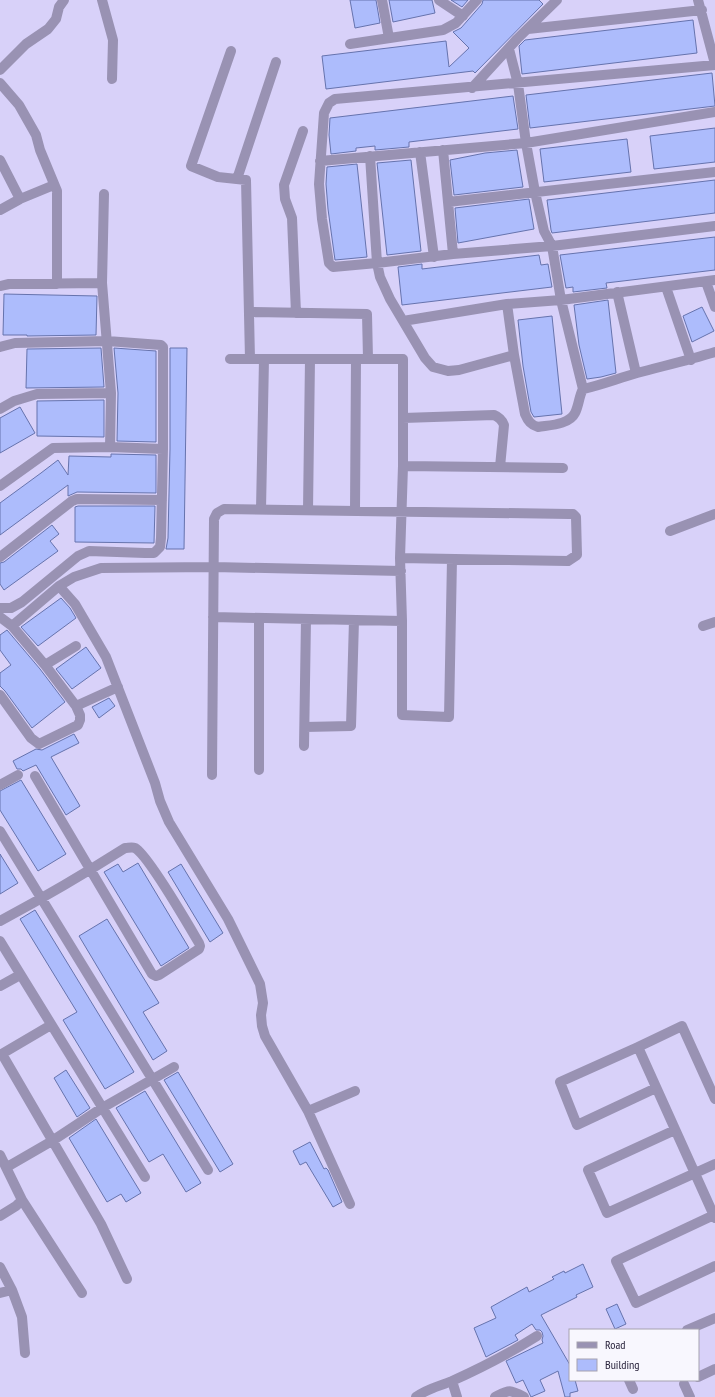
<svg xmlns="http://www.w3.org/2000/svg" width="715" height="1397" viewBox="0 0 715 1397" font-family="'PT Sans Narrow',sans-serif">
<rect width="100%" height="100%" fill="#d8d1f9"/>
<path fill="#adbcfc" stroke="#6673ad" d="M350,0h26l4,23 -25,5z
M389,0h43l3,13 -42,9z
M451,0h17l-6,7z
M483,0h56l4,4 -68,69 -2,-2 -147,18 -4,-33 124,-15 3,26 20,-19 -16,-16 8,-4 21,-24z
M693,20l4,33 -175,21 -3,-28 6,-6z
M712,73l3,33 -185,22 -4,-33z
M513,96l5,33 -109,13v5l-34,3v-4l-19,2v3l-25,3 -2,-19 1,-17z
M715,128v34l-61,7 -4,-33z
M627,139l4,33 -87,10 -4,-33z
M517,150l6,37 -69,8 -4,-35 35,-7z
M411,160l10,91 -34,4 -10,-92z
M357,164l10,93 -32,3 -7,-51 -2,-25 1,-17z
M715,180v33l-163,20 -1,-3 -4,-30z
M529,199l5,30 -76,14 -3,-35z
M715,237v33l-109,13 1,5 -34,4v-5l-7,1 -6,-33z
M539,255l2,10 7,-1 4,23 -150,18 -4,-38 24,-3v5z
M4,294l93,2 -1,39 -69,1v-1h-24z
M608,300l8,73 -15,4 -14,2 -8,-34 -5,-40z
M702,307l12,24 -22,11 -9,-26z
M552,316l10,98 -28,3 -3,-5 -8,-46 -5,-46z
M101,348l3,39 -78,1 1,-39z
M114,348l42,3v91l-39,-1 1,-48z
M170,348h17l-3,201h-18l2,-11 2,-89z
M104,400v37l-67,-1v-35z
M20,407l15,26 -35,20v-35z
M111,454l45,1v38l-79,-1 -9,4v-11l-68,50v-32l41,-30 17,-13 10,15 1,-19 42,1z
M78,506h77l-1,37 -79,-1v-35z
M52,525l7,9 -9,7 8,10 -54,39 -4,-6v-21l4,-1z
M61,598l9,10 6,10 -38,28 -17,-19z
M7,630l33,39 25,33 -33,26 -27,-37 -5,-5v-13l11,-8 -11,-15v-15z
M86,647l15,21 -29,21 -16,-20z
M109,698l6,8 -16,12 -7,-11z
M74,734l5,9 -28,14 29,49 -14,9 -30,-50 -13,6 -2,-2h-4l-4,-8 23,-12 6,1z
M21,780l45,74 -28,17 -38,-61v-19z
M0,854l18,29 -18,11z
M138,863l51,85 -28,18 -57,-94 14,-8 5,8z
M181,864l42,69 -13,9 -42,-70z
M35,910l99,162 -29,17 -42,-69 14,-8 -57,-93z
M107,919l52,84 -16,9 24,39 -14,9 -74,-124z
M66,1070l24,38 -13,9 -23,-39z
M178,1072l55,92 -13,8 -56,-92z
M145,1091l56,92 -15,9 -23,-38 -14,8 -33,-54z
M96,1119l45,74 -15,9 -5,-8 -14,8 -38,-64z
M310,1142l14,27 2,-1 2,2 14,32 -9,5 -27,-45 -6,3 -7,-14z
M583,1264l10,23 -17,8 1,2 -36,18 29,50v15h5l3,11 -8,2v4h-5l-7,-26 -18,9 5,11 -14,6 -8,-17 -7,3 -10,-22 37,-18 -1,-3 1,-4 -1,-4 -2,-2h-4l-4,-6 -17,11 3,5 -32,17 -12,-29 22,-10 -5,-11 36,-20 2,5 25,-13 -2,-2 12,-6 1,2z
M617,1304l9,20 -11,5 -9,-20z"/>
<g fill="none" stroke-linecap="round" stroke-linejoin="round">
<path stroke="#9992b3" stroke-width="10" d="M102,0l11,40 -1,39
M382,0l7,38
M439,0l24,16
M698,0l17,64
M528,29l174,-19
M350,44l93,-14 13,-7 21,-23
M509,49l9,35 8,59 9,49 9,39 8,15 9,54 22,89
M231,51l-40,115 27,11 28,3 4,179
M715,65l-380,34 -6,4 -5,10 -5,71 3,35 7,44 4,4 44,-4 76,-9 99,-8 163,-20
M0,70l26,-26 22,-15 8,-10 3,-12 5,-7
M0,83l19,22 17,30 4,15 17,41v93
M472,88l45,-49 40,-39
M443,150l10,104
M420,152l14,105
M370,156l7,107 3,14 10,22 35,59 8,9 15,4 11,-1 55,-15
M0,160l20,39 -20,11
M320,161l206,-18 189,-31
M237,179l39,-117
M104,194l-2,89 9,110 -1,54
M20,199l34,-14
M448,202l267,-30
M706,282l9,25
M0,286l9,-2 93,-1
M666,287l25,73
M617,292l19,81
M507,304l7,51 11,59c3,7 6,11 13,13 11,-2 31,-2 37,-14 4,-8 4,-17 8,-24 18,-4 36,-11 54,-16 26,-7 52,-13 78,-21
M249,312l118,2 1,45
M296,313l-4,-95 -7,-19 -1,-14 19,-54
M403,321l104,-17 54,-4 154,-20
M0,347l15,-4 92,-2 54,4 2,2v102l-2,89 -1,9 -6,6h-9l-56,-2 -11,5 -56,46 -11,6h-11
M230,359h173v107l-3,92 2,63v94l47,2 3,-158
M0,409l14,-8 23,-7 74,-1
M403,418l91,-3c5,2 8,5 10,10l-4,42
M403,466l160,2
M0,486l53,-38 57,-1 53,2
M261,509l3,-150
M308,510l2,-151
M355,510l1,-151
M670,531l45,-17
M0,557l72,-56 5,-2 85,1
M59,586l16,18 31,53 49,126 5,18 9,21 59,97 32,65 3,19 -2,12 1,11 3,10 43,75 42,93
M0,617l12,9 47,-40 15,-9 27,-9 113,-1 187,4
M213,617l189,4
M703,626l12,-4
M45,665l31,-19
M0,695l31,43 8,6 39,-19 2,-5v-5l-4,-9 -31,-41 -33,-39
M76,706l42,-19
M305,727l46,-1 3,-106
M304,746l2,-127
M259,770v-152
M212,775l2,-256 3,-6 7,-4 345,5h4l3,3 1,38 -9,6 -168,-3
M0,785l18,-10
M0,831l208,339
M0,921c43,-23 84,-47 125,-73 3,0 7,-1 10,0 13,7 54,78 64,95l1,3 -1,3 -40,26 -3,1 -4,-2 -117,-198
M0,941l145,236
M0,986l20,-11
M638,1047l44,-21 33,73
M2,1054l99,170 26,55
M0,1055l51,-30
M656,1088l-79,37 -17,-43 78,-35 77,171
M308,1111l47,-20
M675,1130l-87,40 19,43 108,-49
M0,1155l22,45 -6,6 -16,10
M7,1167l45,-26 50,-33 72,-41
M22,1200l60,93
M714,1215l-98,46 20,42 79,-37
M0,1267l12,23 10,27 3,36
M0,1293l12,-3
M687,1330l28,-12
M698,1377l17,-8
M629,1380l4,9
M452,1381l5,16
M684,1384l6,13
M416,1397c10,-8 24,-11 36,-16 29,-13 58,-28 85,-45
M495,1397c14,-7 14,-8 29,0"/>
</g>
<rect x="569" y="1329" width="130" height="52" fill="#f8f7fe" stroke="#a5a2b0"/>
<rect x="577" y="1342" width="20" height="6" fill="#9992b3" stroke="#a5a2b0"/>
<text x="605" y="1349" font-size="12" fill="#28223b">Road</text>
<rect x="577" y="1359" width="20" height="12" fill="#adbcfc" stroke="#a5a2b0"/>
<text x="605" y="1369" font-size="12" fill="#28223b">Building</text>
</svg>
